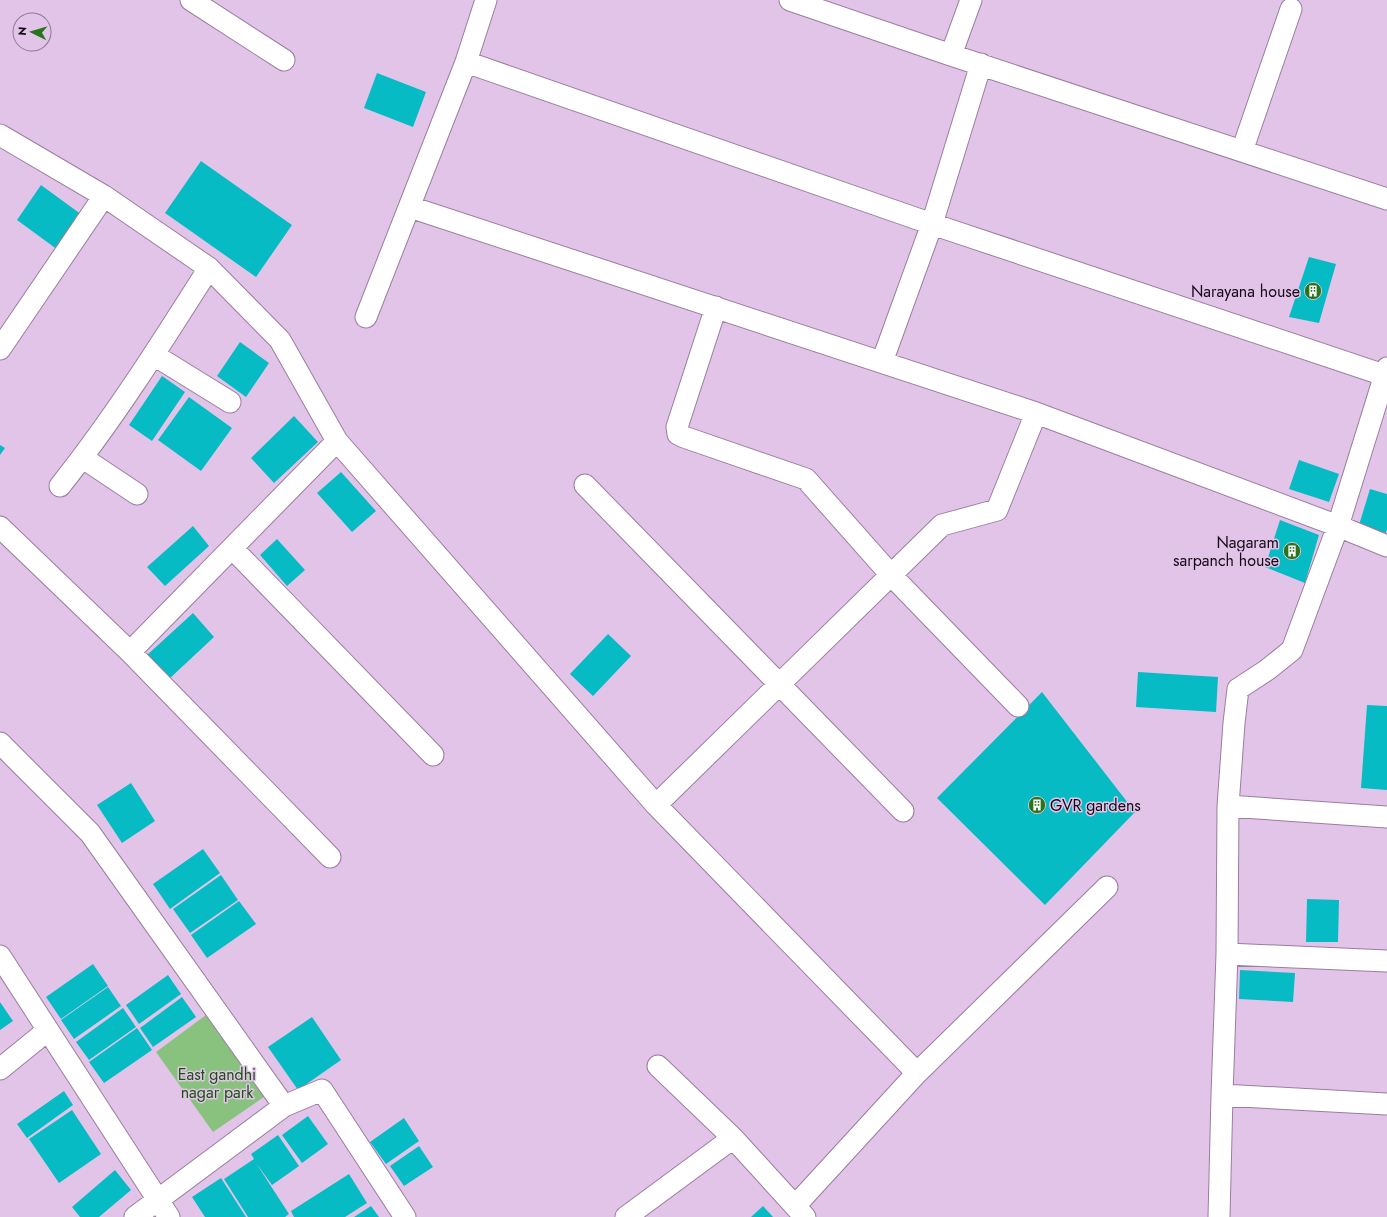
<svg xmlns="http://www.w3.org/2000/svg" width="1387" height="1217" viewBox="0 0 1387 1217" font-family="Jost,sans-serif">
<rect width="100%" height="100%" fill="#e3c4e9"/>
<path fill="#88c27e" d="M206,1015l58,82 -51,35 -57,-80z"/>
<path fill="#07bbc4" d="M377,73l49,19 -13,35 -49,-19z
M201,161l91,64 -36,52 -91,-64z
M41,185l41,30 -24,35 -41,-30z
M1309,257l27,7 -17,59 -30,-6z
M240,342l29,21 -23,34 -29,-21z
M162,376l23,16 -33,49 -23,-16z
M189,397l43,31 -31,43 -43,-31z
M294,416l24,26 -44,41 -23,-25z
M0,445l5,3 -5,7z
M1299,460l40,14 -10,28 -40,-13z
M341,472l35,39 -24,21 -35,-39z
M1370,489l17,5v35l-1,4 -27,-8z
M1280,520l39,15 -14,48 -40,-16z
M193,526l16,20 -44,40 -18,-19z
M277,539l28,31 -18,16 -27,-31z
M193,613l21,24 -46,43 -22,-24z
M608,634l23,22 -38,40 -23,-22z
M1138,672l80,5 -2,35 -80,-5z
M1042,692l93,120 -90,93 -108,-107z
M1367,705l20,1v84l-26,-2z
M131,783l24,38 -33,22 -25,-38z
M203,849l17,24 -50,36 -17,-25z
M221,875l17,25 -48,33 -17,-24z
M1307,899l32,1 -1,42h-32z
M239,901l17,23 -49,34 -16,-23z
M93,964l15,22 -47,33 -15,-22z
M1240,970l55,3 -2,29 -54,-3z
M168,975l13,19 -42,30 -13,-19z
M108,987l13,19 -47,33 -13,-19z
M182,997l14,20 -43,30 -13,-19z
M0,1002l13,19 -13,9z
M123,1008l13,19 -47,33 -13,-18z
M312,1017l29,43 -43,30 -30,-43z
M137,1028l15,22 -48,33 -15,-21z
M64,1091l9,14 -46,33 -10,-14z
M72,1110l29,44 -42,29 -30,-44z
M308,1116l20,28 -26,19 -20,-28z
M404,1118l15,23 -33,23 -16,-22z
M278,1135l21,31 -27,19 -16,-22 33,51 -4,3h-37l-24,-38 30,-20 -3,-5z
M419,1146l14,21 -29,19 -14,-20z
M115,1170l16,20 -32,27h-19l-8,-10z
M349,1174l18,29 -22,14h-51l-3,-6z
M221,1178l25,39h-41l-13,-20z
M371,1206l8,11h-25z
M763,1206l10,11h-22z"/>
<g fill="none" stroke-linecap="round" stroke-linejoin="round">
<defs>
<path id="minor" d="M191,0l93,60
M790,0l161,55 436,144
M951,55l20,-55
M466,62l466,162 455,152
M0,135l104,61 105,72 71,72 57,101 319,364 261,268
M1242,151l49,-142
M410,207l626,206 302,113 49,20
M716,307l-39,120 1,7 6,3 122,42 85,96 127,131
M366,317l100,-255 20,-62
M0,349l104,-153
M154,355l76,47
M882,362l50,-138 49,-160
M83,458l54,36
M585,485l318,326
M60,486c55,-69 102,-144 149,-218
M0,527l130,125 200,205
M232,548l201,207
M130,652l207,-211
M0,743l90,90 194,273 38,-16 83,127
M656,805l286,-280 55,-15 39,-97
M1228,806l159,11
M1227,954l160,7
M0,956l169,261
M658,1066l75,72
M0,1069l48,-39
M1222,1095l165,9
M795,1206l122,-133 190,-186
M135,1217l149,-111
M626,1217l107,-79 72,79
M1219,1217l3,-122 5,-141 1,-148 6,-83 4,-34 29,-19 25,-20 46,-124 49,-158"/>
</defs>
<use href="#minor" stroke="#9a7da0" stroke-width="23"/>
<use href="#minor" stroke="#fff" stroke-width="21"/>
</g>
<defs>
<symbol id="building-disc" viewBox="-11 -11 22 22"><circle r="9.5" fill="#27741a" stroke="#e3c4e9"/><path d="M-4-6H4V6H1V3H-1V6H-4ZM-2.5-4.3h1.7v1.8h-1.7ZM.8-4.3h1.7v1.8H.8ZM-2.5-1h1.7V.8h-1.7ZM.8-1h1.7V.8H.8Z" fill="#fff"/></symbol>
</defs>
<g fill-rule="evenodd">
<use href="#building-disc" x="1303" y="281" width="20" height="20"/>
<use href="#building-disc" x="1282" y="541" width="20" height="20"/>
<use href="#building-disc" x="1027" y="795" width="20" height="20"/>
</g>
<g text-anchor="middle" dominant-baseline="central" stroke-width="3" stroke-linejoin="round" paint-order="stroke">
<g font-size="16" fill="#140916" stroke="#e3c4e9" text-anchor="end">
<text x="1300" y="291">Narayana house</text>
<text x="1279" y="542">Nagaram<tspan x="1279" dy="18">sarpanch house</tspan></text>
<text x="1050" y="805" text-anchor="start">GVR gardens</text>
</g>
<g font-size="16" fill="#1a5011" stroke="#e3c4e9">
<text x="217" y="1074">East gandhi<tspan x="217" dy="18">nagar park</tspan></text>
</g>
</g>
<g transform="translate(32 32) rotate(275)"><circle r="19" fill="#e3c4e9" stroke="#907995"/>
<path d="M0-3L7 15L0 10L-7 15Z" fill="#27741a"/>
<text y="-6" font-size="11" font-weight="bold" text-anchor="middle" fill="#140916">N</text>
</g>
</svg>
